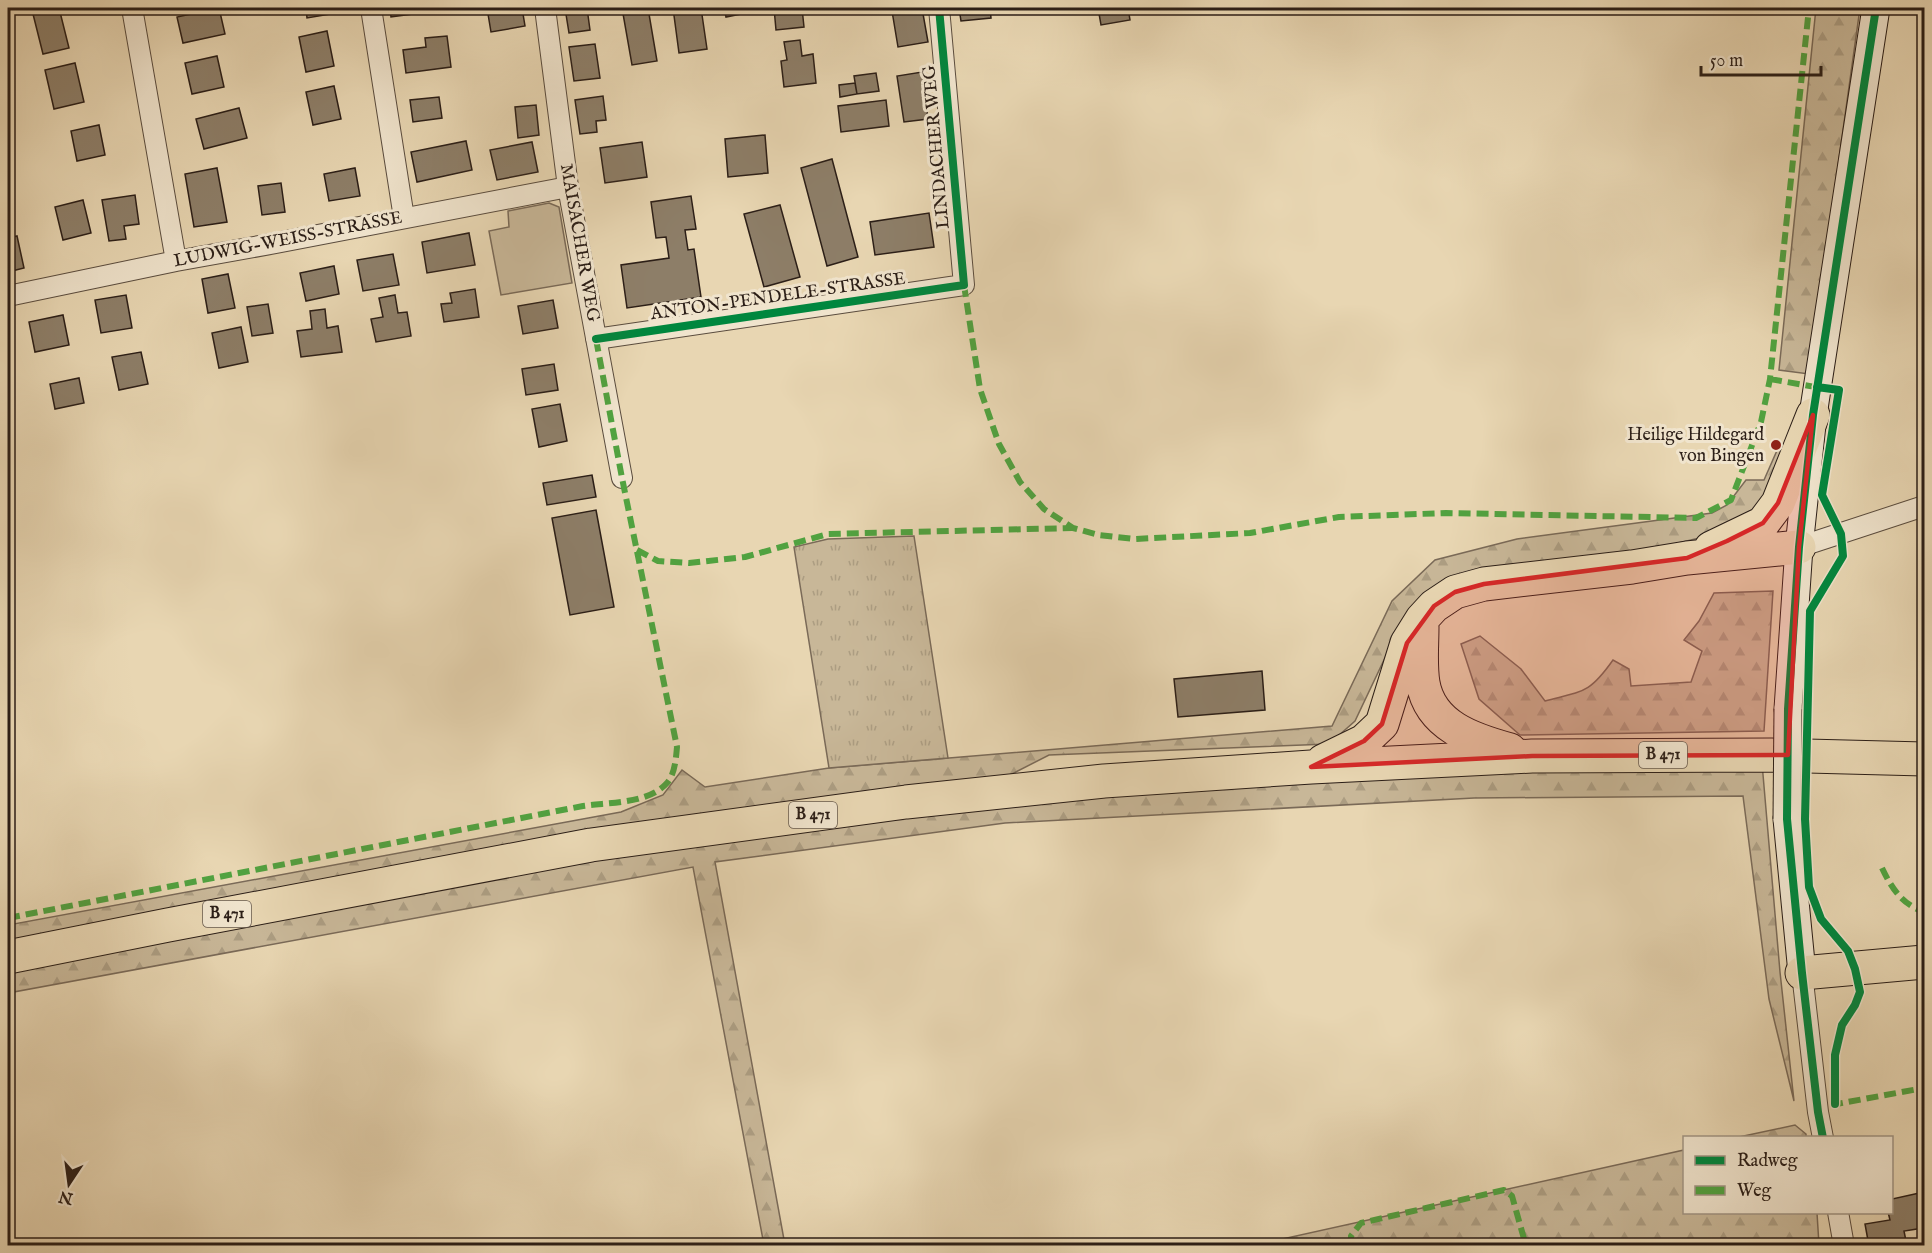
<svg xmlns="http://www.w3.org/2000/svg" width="1932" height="1253" viewBox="0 0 1932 1253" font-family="'IM FELL English',serif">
<defs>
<pattern id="forest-firs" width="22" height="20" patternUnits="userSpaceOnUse" patternTransform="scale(1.5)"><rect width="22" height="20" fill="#c8b798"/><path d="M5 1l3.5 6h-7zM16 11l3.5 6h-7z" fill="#ac9d82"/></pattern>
<pattern id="park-tufts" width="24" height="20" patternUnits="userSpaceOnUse" patternTransform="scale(1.5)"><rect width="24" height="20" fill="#c8b798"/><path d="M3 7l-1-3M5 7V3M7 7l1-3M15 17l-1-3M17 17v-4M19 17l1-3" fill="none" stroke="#ac9d82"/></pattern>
</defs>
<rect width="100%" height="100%" fill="#e8d6b2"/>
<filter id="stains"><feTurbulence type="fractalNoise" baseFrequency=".00333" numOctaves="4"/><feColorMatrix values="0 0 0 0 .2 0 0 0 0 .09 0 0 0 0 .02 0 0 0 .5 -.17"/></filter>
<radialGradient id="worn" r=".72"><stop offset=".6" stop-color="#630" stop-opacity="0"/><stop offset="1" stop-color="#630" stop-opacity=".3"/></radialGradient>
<path fill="#c8b798" stroke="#7a6a58" stroke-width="1.5" d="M549,203l10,4 13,76 -71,12 -12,-64 20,-4 -1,-16z"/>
<path fill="url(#forest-firs)" stroke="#7a6a58" stroke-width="1.5" d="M1816,8h44l-51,366 -30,-4z
M1789,444l-19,60 -58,31 -59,14 -250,71 -48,101 -26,23 -280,11 -39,20 -1002,168v-18l613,-113 42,-17 19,-25 23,17 124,-19 503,-42 60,-125 43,-41 82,-21 195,-26 15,-8 19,-25h18l15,-34z
M1773,591l-9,140 -244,4 -41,-36 -18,-55 19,-8 41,33 24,32c38,-10 44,-7 68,-41l16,9 2,17 60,-4 11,-31 -18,-11 15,-19 15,-28z
M1762,763l18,209 14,129 -25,-102 -26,-203 -269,2 -469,25 -290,39 70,383h-21l-71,-378 -685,126v-27l587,-111 420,-57 280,-22z
M1795,1125l11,9v3h-67z
M1684,1150v62l133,1 2,32h-564z"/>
<path fill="url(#park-tufts)" stroke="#7a6a58" stroke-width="1.5" d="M914,536l34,222 -119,10 -35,-221 34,-8z"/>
<path fill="#8d7e68" stroke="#2b1e17" stroke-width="1.5" d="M59,8l10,40 -26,6 -10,-40z
M219,8l6,26 -42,9 -6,-26z
M306,8h36l1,4 -36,6z
M390,8h30v5l-29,4z
M487,8h35l3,18 -34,6z
M565,8h22l3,22 -21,3z
M622,8h26l9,53 -25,4z
M673,8h28l6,41 -28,4z
M724,8h31l1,3 -30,6z
M774,8h28l2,19 -28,3z
M916,8h6l6,34 -30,5 -6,-36z
M959,8h31l1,10 -30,3z
M1023,8h42l-41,4z
M1098,8h30l2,12 -29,5z
M1151,8h30v2l-29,4z
M327,31l7,35 -28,6 -7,-35z
M447,36l4,31 -45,6 -3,-23 23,-3 -1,-9z
M800,40l2,16 11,-2 3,29 -32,4 -3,-26 6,-1 -3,-18z
M595,44l5,34 -26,3 -5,-34z
M217,56l7,31 -32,7 -7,-31z
M75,63l9,39 -30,7 -9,-39z
M922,72l6,47 -24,3 -7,-46z
M876,73l3,18 -22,3 -3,-18z
M855,83l2,11 -17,3 -1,-12z
M334,86l7,33 -28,6 -7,-33z
M603,96l3,24 -10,1 1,11 -17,2 -5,-34z
M439,97l3,21 -29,4 -3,-22z
M886,100l3,26 -48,6 -3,-26z
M536,105l3,30 -21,3 -3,-31z
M239,108l8,30 -43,11 -8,-30z
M99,125l6,30 -28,6 -6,-30z
M765,135l3,38 -40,4 -3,-38z
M466,141l6,29 -55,12 -6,-30z
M532,142l6,30 -41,8 -7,-30z
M642,142l5,35 -42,6 -5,-35z
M832,159l26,98 -31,9 -26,-98z
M217,168l10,54 -33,5 -9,-53z
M355,168l5,28 -31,5 -5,-27z
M281,183l4,29 -23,3 -4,-29z
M135,195l4,29 -15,2 2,13 -17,2 -7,-41z
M691,196l5,33 -11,1 3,20 6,-1 7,48 -74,11 -6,-43 48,-7 -3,-21 -10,1 -5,-36z
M83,200l8,33 -28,7 -8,-33z
M780,205l20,72 -36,10 -20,-73z
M929,213l5,34 -59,8 -5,-33z
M469,233l6,32 -48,8 -5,-31z
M17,236l7,32 -16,4v-34z
M393,254l6,31 -36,6 -6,-31z
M334,266l5,28 -33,7 -6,-28z
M228,274l7,34 -27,5 -6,-34z
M475,289l4,28 -35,5 -3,-18 11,-1 -2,-10z
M126,295l6,33 -31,5 -6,-33z
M395,295l3,18 9,-1 4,24 -35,6 -5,-23 12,-2 -4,-19z
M553,300l5,28 -35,6 -5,-28z
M268,304l5,29 -21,3 -5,-29z
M325,309l2,19 11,-2 4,26 -41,5 -4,-26 15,-2 -2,-18z
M63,315l6,30 -34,7 -6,-30z
M241,327l7,35 -29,6 -7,-35z
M141,352l7,32 -29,6 -7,-33z
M554,364l4,26 -32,5 -4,-26z
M79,378l5,25 -29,6 -5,-25z
M560,404l7,37 -28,6 -7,-38z
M592,475l4,22 -49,8 -4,-22z
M596,510l18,97 -44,8 -18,-97z
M1262,671l3,39 -87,7 -4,-38z
M1924,1192v28h-2l1,8 -19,3 3,15h-38l-4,-22 25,-4 -2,-8h4v-13z"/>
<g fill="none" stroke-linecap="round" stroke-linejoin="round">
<defs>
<path id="street" d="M132,8l44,253
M371,8l33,210
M545,8l23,179 54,291
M8,296l168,-35 100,-18 292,-56
M596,339l368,-54 -25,-277
M1799,547l125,-41
M1802,973l16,139 5,26
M1838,1212l6,34"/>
<path id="secondary" d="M1788,709l11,-162 14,-132 63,-407
M1787,819l15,154"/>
<path id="highway" d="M1711,548l52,-25 15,-20 35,-88
M1422,627c0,18 -2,38 1,56 7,43 50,57 87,67
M1323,761l41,-20 18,-17 25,-81 15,-24 12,-13 21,-14 29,-8 148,-17 55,-9 112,-11
M8,957l160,-32 423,-80 315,-43 198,-21 207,-14 221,-11 239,-1 153,4
M1802,973l122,-11"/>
</defs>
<use href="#street" stroke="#5a4c3e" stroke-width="22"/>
<use href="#secondary" stroke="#2b1e17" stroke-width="29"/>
<use href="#highway" stroke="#2b1e17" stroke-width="35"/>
<use href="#street" stroke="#f0e4cd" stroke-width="20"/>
<use href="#secondary" stroke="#f0e4cd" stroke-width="27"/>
<use href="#highway" stroke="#e8d6b2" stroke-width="33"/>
<defs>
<path id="secondary-bridge" d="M1787,819l1,-110"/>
</defs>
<use href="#secondary-bridge" stroke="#2b1e17" stroke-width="29" stroke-linecap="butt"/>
<use href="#secondary-bridge" stroke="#f0e4cd" stroke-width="27"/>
<path stroke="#51a240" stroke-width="6" stroke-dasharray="12 6" stroke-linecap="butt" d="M964,285l16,104 19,55 21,38 24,27 29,19 26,7 36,4 115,-6 89,-16 107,-4 250,5 35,-18 30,-78 9,-43 39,-371
M1770,379l51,9
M637,550l21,11 31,2 56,-6 83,-23 244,-6
M1882,868c10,21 20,36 42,44
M8,918l575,-112c27,-4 65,-2 84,-23 8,-9 9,-25 10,-36l-55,-269 -26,-139
M1831,1105l93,-17
M1351,1246v-10l10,-13 143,-33 8,6 14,50"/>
<defs>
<path id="cycleway" d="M596,339l368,-54 -25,-277
M1817,387l22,3 -17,105 19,39 2,22 -33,55 -5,208 4,68 12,32 27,32 7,18 5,23 -5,13 -13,20 -7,30v49
M1823,1138l-5,-26 -16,-139 -15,-154 1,-110 11,-162 14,-132 63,-407"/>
</defs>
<use href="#cycleway" stroke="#f0e4cd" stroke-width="11"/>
<use href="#cycleway" stroke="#00873e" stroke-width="8"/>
</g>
<path fill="#d62828" fill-opacity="0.2" stroke="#d62828" stroke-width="4.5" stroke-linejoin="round" d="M1813,415l-14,132 -11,208 -256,1 -221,11 53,-26 18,-17 25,-81 27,-37 21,-14 29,-8 203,-26 40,-17 36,-18 15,-20z"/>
<circle fill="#8f2418" stroke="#f0e4cd" stroke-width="2" cx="1776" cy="445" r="6"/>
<g text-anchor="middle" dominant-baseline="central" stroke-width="6" stroke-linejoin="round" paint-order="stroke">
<g fill="#f0e4cd" stroke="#66594e" stroke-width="1.5">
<rect x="1639" y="742" width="48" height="26" rx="4.5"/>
<rect x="789" y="802" width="48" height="26" rx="4.5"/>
<rect x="203" y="901" width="48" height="26" rx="4.5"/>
</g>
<g font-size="16" font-weight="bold" fill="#2b1e17">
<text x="1663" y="755">B 471</text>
<text x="813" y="815">B 471</text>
<text x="227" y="914">B 471</text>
</g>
<g font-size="18" fill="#2b1e17" stroke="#f0e4cd">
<text transform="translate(937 147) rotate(-95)">LINDACHER WEG</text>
<text transform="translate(288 240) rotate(-11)">LUDWIG-WEISS-STRASSE</text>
<text transform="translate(579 243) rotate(80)">MAISACHER WEG</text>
<text transform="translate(778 297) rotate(-8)">ANTON-PENDELE-STRASSE</text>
</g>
<g font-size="18" fill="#2b1e17" stroke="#f0e4cd" text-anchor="end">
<text x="1764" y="435">Heilige Hildegard<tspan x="1764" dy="21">von Bingen</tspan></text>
</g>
</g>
<rect width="1932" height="1253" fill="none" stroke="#e8d6b2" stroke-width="30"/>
<rect x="9" y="9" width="1914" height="1235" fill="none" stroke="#2b1e17" stroke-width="3"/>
<rect x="15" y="15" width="1902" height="1223" fill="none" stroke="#2b1e17" stroke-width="1.5"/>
<rect x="1683" y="1136" width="210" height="78" fill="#f0e4cd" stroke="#a19584" stroke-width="1.5"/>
<rect x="1695" y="1156" width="30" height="9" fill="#00873e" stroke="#a19584" stroke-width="1.5"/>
<text x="1737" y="1166" font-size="18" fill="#2b1e17">Radweg</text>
<rect x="1695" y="1186" width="30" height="9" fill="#51a240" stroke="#a19584" stroke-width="1.5"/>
<text x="1737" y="1196" font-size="18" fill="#2b1e17">Weg</text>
<g transform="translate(69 1184) rotate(193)" stroke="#f0e4cd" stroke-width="4.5" paint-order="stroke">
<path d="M0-4.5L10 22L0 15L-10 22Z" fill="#2b1e17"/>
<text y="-9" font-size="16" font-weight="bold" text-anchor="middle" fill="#2b1e17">N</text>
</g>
<path d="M1701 66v9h120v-9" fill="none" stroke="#2b1e17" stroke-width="3"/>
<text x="1710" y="66" font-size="18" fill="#2b1e17" stroke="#f0e4cd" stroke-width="4.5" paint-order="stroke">50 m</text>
<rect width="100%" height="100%" filter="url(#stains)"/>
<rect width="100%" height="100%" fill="url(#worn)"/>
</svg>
